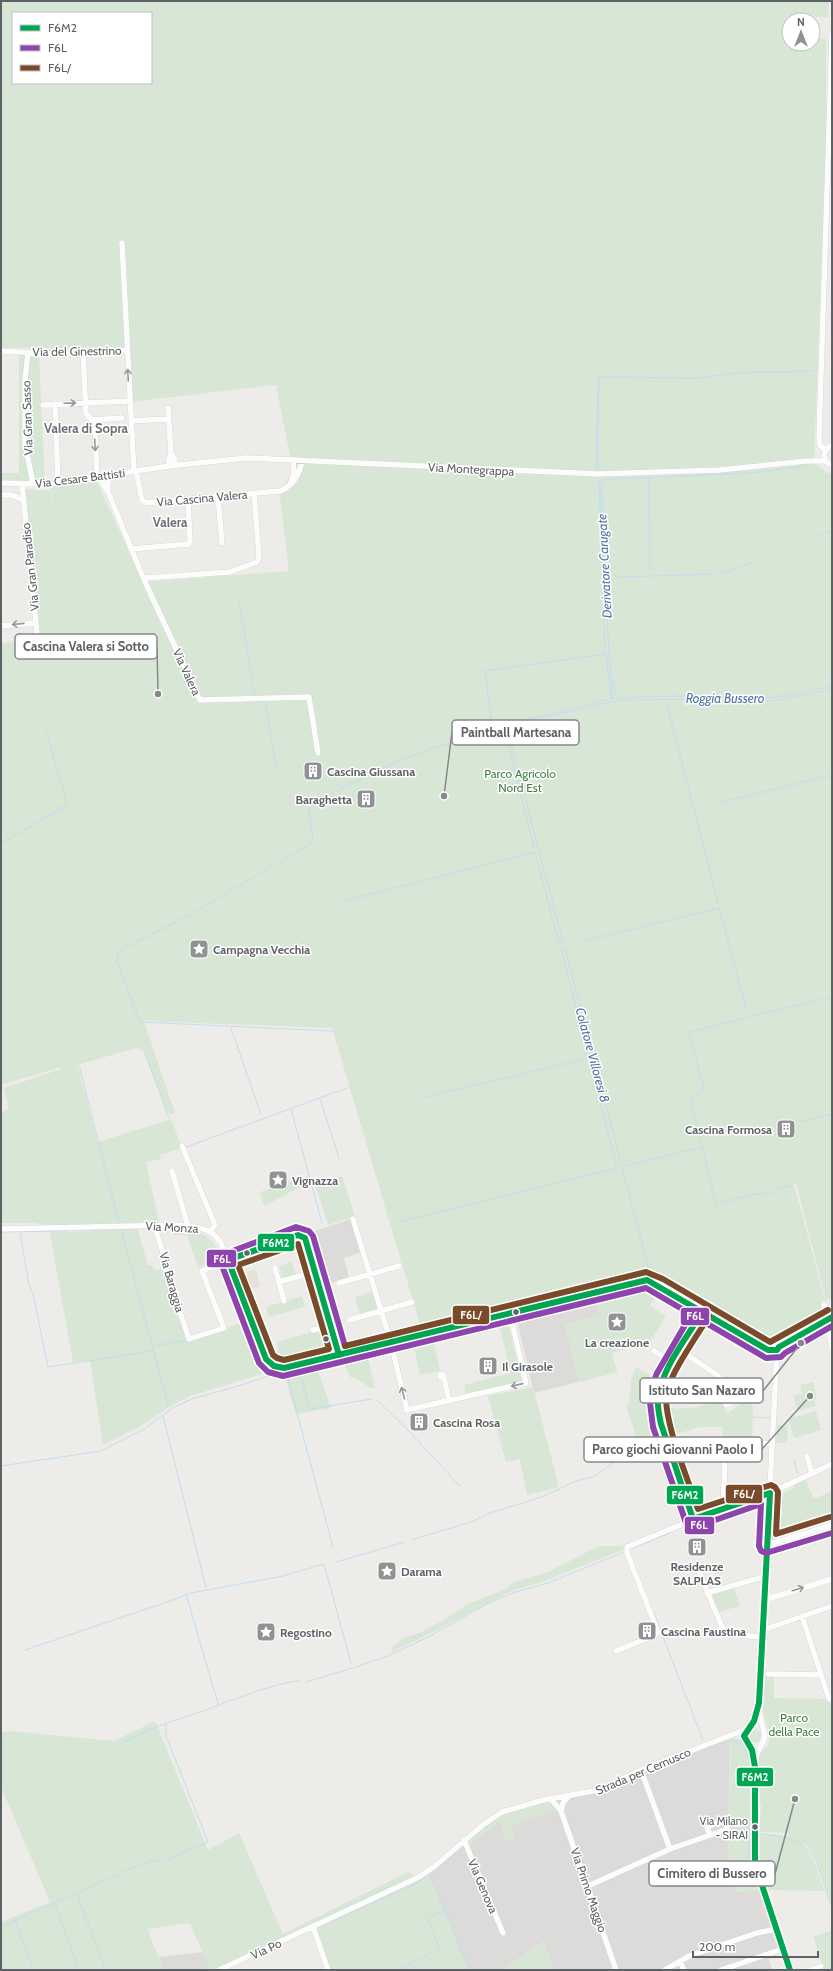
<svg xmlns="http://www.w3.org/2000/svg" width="833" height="1971" viewBox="0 0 833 1971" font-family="Cabin,sans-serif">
<rect width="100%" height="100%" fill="#edece8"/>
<path fill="#e5e3d7" d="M256,1269l4,17 -16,6 -6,-18z"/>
<path fill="#dcdbd9" d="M351,1219l11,33 -18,6 5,19 -27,9 -16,-52z
M595,1296l22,76 -83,21 -18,-77 37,-9 2,1 12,-3 -1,-2z
M728,1737l2,15 -2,107 3,7 -4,2 10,24 23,-2 18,58 -11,4 5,18h-218l-10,-28 -43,28h-32l-40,-98 73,-59 94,-22 46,-21z
M203,1952l7,15 -7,3h-39l-5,-13z"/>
<path fill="#d8e6d6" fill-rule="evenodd" d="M1,1h828l-1,16h-15l1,22h12v101l-12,323 14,10h4v832l-1,-6 -5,1 -30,-117 -2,1 31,116 -4,1 3,10 -1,8 -48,27h-11l-114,-70 -6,-1 -222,56 -90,-303 -188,-7 31,92 -4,2 -5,-6 -22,-58 -8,-3 -59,17 21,77 73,-23 11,29 -22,7 1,4 -15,3 13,59 -20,1 -2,5 11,38h4l3,6 8,-3 24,74 62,-22 16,40 10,10 -85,26 -19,10 -29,19 -39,20 -13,-84 -17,1 -23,-128v-2l44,-1v-3l-56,-1 -1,-4h-36v-111l8,-3 -5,-21 57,-19 -3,-1 -57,17v-441l35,-6 -12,-148h26l4,34 -4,-39 20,-1 26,-4 47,102 146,-11 -10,-82c8,-6 13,-13 13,-23l-16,-81 -147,17 -5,-55 -123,1zM13,13h138v70h-138zM789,20h24v24h-24z
M19,354l20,1 6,129h-44v-11h18z
M308,1176l2,6 -46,24 -4,-14z
M342,1176l13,40 -27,9 -14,-44 14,-4 2,3z
M173,1229c28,1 38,4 50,31l-25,7 -11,-32h-12z
M292,1262l4,13 -13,4 -4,-13z
M640,1285l7,1 11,6 -8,14 16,10 -16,26 -39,11 6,19 -38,10 -14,-58 35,-9 -5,-19 21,-5 1,2 8,-2 -1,-2z
M373,1291l6,19 -19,5 -5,-18z
M302,1296l3,11 -36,10 -3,-10z
M507,1320l15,61 -56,13 -2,-9 47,-12 -11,-45 -41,10 -2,-6z
M327,1328l7,24 -52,12 -5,-22z
M433,1338l7,33 -20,4 -7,-32z
M367,1355l8,33h-4l-17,-11 -3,1 -9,-18z
M315,1362l16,46 -35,6 -13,-44z
M636,1367l23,13c-6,25 -1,39 6,63l-24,9 -15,-47 3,-1 2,-25z
M813,1382l4,16 -3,1 2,7 -19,5 -3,-15 8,-2 -2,-9z
M533,1387l26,100 -32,8 -7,-36 -14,3 -18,-66z
M666,1389l5,19c19,2 33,-2 51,-10l4,16 23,-15 4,8 -1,35 -29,-1v-14h-23l-30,9 -6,-23z
M816,1411l5,19 -27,8 -6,-19z
M777,1425l11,1 -1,17h-11z
M805,1478l8,19 3,1 16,-7v28l-22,7 1,5 -7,3 -2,-6 -18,5 2,6 -13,2 -3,-2 3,-45 4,-3 2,4 15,-7v-5z
M599,1546h25l1,3 -81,32 -30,9 -87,45 -35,17 1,-6 12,-9 12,-3 18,-9 35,-22 36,-14 6,-6 38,-12z
M734,1588l6,18 -22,6 -7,-17z
M763,1675l11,1v22l56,1 2,5v201l-16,-44 -8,-14 -24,-12h5v-2l-30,-1 2,-27h-2v-51l9,-9 2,-10 -7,-22z
M155,1721l53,129 31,-17 44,101 125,-62 10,6 -199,92h-9l-20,-47 -43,6 17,41h-163v-48l49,-20 -49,-115v-54l9,-2 104,10z
M747 1736a7 7 0 1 1 14 0a7 7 0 1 1-14 0Z
M728,1738l11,1 5,4 8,15 2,76c53,2 54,10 71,57l-54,-1 -34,2 -10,-25 4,-1 -3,-7 3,-106z
M550,1799l6,11 -45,16 4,12 -9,3 -7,-19 -32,25 1,-10 25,-19z
M429,1872l40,98h-138l-15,-42 97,-45z
M832,1930v40h-8l-11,-33z
M545,1942l9,28h-53z"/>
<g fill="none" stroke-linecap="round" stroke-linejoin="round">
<path stroke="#c3dcf0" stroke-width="1" d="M596,470l2,-92
M599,470l-1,-5 1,-88 101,1 34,-5 79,-2
M649,478l1,92
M620,479l130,-6 55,-7
M599,481l6,170
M600,481l9,170
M818,540v-4l14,-5
M609,573l-2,-1 -5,-89 4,-4h10
M719,573l10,-1 23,-10
M614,575l4,2 97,-3
M239,603l10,57
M609,653l4,45
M606,654l5,43
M249,662l1,8
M251,673l1,8
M613,680l4,18
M253,684l2,11
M256,695h2
M617,698l58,-2 95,2 62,-12
M259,701h6l11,66
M667,705l26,101
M510,740l-3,-12 1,-4 105,-26
M512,740l-4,-13 2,-2 110,-25 96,-1 56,2 60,-12
M494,742l-9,-71 121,-17
M507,742l27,105
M511,745l52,197
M315,799l15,-5 66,-32 40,-15 22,-5h49
M312,800h-4l5,42 -111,66 -84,44 -1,9 23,61 193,9
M719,803l113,-28
M694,809l24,94
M40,819l25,-14 2,-3 -21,-71
M1,843l65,-36
M340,902l195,-50 24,91
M719,907l28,105
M583,941l137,-33
M565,948l56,215
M561,949l27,104
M752,1016l80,-19
M231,1028l30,87
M143,1048l26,70
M79,1065l40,158
M421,1098l168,-40 27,106
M320,1099l19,59
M291,1109l31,114
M800,1122l32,-8
M701,1142l-10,-40 3,-6 10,-7 -15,-57 60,-15
M702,1146l14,58 39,-10 16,-1 8,-5 12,-2
M186,1147l161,-59
M625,1166l76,-19
M622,1167l27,103
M399,1222l218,-54
M121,1229l47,176
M74,1230h22
M1,1232l67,-1
M20,1232l9,53 4,9 15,73 105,-16
M153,1346l29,-5
M264,1360l3,6 5,3
M277,1370l5,3
M286,1372l47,175
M287,1372l12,-3 11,40 62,-10
M377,1400l30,29 53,57
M163,1416l43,171
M753,1417l18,1
M794,1460l4,14
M1,1466l100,-15 43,-22 30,-22 18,-8 53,-15 34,-12
M411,1540l60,-18 19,-9 52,-16 34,-16 17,-4 43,-30
M630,1549l40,-16
M336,1562l69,-20
M653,1611l50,129
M25,1650l154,-52 6,-3
M356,1667l34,-12 40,-19 57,-32 28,-12 33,-9 76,-31
M306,1682l47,-14
M218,1704l-32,-110 97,-18 41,-12 27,99
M166,1723v13l42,106 -41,18
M729,1741l9,1 7,8 6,14 1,57 -4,4v3
M117,1746c29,-18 62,-26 94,-38 21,-8 67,-26 88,-27
M748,1830l2,30
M759,1834c58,2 56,26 73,74
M442,1864l16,-14
M430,1875l39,95
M77,1895l29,75
M55,1905l24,65
M15,1921l19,49
M334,1921l81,-37 21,-15
M1,1927l138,-62 12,-4h12
M398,1970l42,-21 -13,-31 16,-7"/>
<defs>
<path id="minor" d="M122,243l12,229
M1,351l59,3 67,-4
M28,352l-3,28v63l8,41
M83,353l3,61 7,7 2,6 2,50
M55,404l3,78
M43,405l87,-4
M168,408l3,46
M92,420l30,-2
M131,421l37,-2
M832,445l-5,3 -3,7 2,7 6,3
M825,450l-5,-5 -1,-6 13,-405
M169,466v-8l2,-4 3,4 1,7
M136,471l6,29 4,3 134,-12c14,-6 20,-17 22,-31
M99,477l9,15 37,90 55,118 109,-3 9,56
M291,482l3,-10 -1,-12
M1,483l48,1 120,-18 77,-8 353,16 120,-4 88,-9h19
M22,484l16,159
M108,491v-15
M1,495h11l11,5
M218,497l4,46
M131,549l58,-5 1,-4 -2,-40
M144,578l86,-6 27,-10 2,-6 -5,-63
M1,626l35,-3
M182,1146l33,79 -5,7
M172,1171l16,55
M353,1219l38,124 16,67 119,-27 -16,-70
M154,1225l11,34 -1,4 25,76 35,-11 -22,-57 28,-12 68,-24 5,2 3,2 33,116
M1,1229l173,-4c17,1 37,1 47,18l45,116 6,6 8,3 111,-25 256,-63 117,68 13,2
M275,1268l9,33
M279,1282l35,-10
M339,1283l60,-17
M824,1305l8,42
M349,1320l63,-18
M313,1330l17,-4
M680,1350l40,27 6,28 19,-11
M777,1350l2,-3 53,-30
M654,1351l18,11
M440 1376a2 2 0 1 1 4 0a2 2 0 1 1-4 0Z
M444,1377l5,24
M751,1443l21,1
M807,1456l5,18
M723,1508l2,-49
M693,1519l-32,-95 -3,-20 1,-14 5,-14 38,-64
M767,1545l65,-20
M699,1572l26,62 37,3
M707,1593l59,-17
M764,1600l68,-21
M802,1616l27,83
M763,1630l69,-24
M616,1651l39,-16 3,-3 -31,-79v-6l90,-37 53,-17 62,-29
M768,1674l53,1
M759,1710l6,27 -8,17 -2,13v97l35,106
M755,1767l-3,-15 -7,-11 -1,-6 2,-5 8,-10 5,-17 18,-353
M641,1770l29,79
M551,1799l10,12 55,159
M561,1811l2,-8 6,-7
M464,1840l39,93
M588,1886l82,-37 58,-20 -4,-9 -17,7 3,8
M313,1927l15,43
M680,1961l4,9
M219,1970l200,-93 16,-11 49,-42 18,-12 41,-12 56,-10 42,-20 106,-41
M665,1970l24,-14 68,-23 19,-4
M721,1970l62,-21
M811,1970l10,-4"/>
</defs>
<use href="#minor" stroke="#cacac9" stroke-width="6"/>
<use href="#minor" stroke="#fcfcfc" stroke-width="5.5"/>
<defs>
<path id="bus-1" d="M702,1312c-15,26 -39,54 -44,85 -1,9 1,18 3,27l32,95 77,-26 -11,210 -5,18 -10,15 8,14 3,17v97l35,106
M339,1355l-34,-117 -7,-3 -70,25 38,99 8,7 10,2 363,-88 121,70h9l2,-3 53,-30"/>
<path id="bus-2" d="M695,1308l-38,65 -6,15 -1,15 3,24 33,96 4,3 5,1 66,-23 -2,42 2,5 5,2 66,-20
M345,1346l-32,-110 -4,-5 -13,-4 -74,28 -1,8 38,100 9,9 15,4 363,-88 120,70 15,-1 4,-4 47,-27"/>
<path id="bus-3" d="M298,1244l31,105 -45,11 -7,-2 -4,-3 -35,-90z
M709,1316c-12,20 -37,55 -42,75 -6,25 22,91 31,118l73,-24 4,2 3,5 -2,42 54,-17
M345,1346l301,-74 17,7 107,63 58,-32"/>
</defs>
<use href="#bus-1" stroke="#fff" stroke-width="9"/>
<use href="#bus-2" stroke="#fff" stroke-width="9"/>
<use href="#bus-3" stroke="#fff" stroke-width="9"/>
<use href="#bus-1" stroke="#00a651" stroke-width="6"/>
<use href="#bus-2" stroke="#8e44ad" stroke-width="6"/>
<use href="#bus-3" stroke="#7a4b2a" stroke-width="6"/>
</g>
<defs><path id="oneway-shaft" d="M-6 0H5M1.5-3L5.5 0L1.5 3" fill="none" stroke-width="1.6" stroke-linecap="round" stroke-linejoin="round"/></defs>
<g stroke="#95979a">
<use href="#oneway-shaft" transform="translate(128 375) rotate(-93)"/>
<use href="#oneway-shaft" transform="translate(70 403) rotate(-2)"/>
<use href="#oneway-shaft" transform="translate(95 445) rotate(87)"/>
<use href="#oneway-shaft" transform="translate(18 624) rotate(174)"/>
<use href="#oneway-shaft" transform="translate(517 1385) rotate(167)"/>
<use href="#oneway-shaft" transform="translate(403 1393) rotate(-104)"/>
<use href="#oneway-shaft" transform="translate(798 1589) rotate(-17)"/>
</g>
<defs>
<symbol id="building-square" viewBox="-11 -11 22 22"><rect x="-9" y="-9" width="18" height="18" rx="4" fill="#909293" stroke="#fff"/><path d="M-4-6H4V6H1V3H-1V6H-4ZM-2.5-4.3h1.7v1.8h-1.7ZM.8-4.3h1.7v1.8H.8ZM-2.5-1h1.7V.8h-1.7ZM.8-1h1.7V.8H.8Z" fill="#fff"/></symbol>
<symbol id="sight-square" viewBox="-11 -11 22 22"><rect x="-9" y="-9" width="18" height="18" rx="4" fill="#909293" stroke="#fff"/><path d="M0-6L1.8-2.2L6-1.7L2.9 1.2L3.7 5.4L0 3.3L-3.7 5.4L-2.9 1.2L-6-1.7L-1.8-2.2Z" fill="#fff"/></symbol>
</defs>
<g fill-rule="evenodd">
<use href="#building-square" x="302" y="760" width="22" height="22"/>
<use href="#building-square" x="355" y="788" width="22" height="22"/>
<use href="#sight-square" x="188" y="938" width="22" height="22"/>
<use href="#building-square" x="775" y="1118" width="22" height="22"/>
<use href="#sight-square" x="267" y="1169" width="22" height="22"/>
<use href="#sight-square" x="606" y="1311" width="22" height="22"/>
<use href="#building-square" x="477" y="1355" width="22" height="22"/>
<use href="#building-square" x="408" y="1411" width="22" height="22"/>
<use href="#building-square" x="686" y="1536" width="22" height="22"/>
<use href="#sight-square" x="376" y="1560" width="22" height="22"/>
<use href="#building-square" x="636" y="1620" width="22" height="22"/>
<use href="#sight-square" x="255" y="1621" width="22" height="22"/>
</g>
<g fill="#5e6165" stroke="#fff" stroke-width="1.5">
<circle cx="247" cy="1253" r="3.5"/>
<circle cx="516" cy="1312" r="3.5"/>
<circle cx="326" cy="1339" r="3.5"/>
<circle cx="755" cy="1827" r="3.5"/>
</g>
<g text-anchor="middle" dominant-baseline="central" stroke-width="3" stroke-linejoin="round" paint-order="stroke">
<g font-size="11" fill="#5e6165" stroke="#fff" text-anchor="end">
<text x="748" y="1821">Via Milano<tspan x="748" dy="14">- SIRAI</tspan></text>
</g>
<g font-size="12" fill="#5e6165" stroke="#fff">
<text transform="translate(77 351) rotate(-1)">Via del Ginestrino</text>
<text transform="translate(27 418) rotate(-92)">Via Gran Sasso</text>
<text transform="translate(471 469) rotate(3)">Via Montegrappa</text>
<text transform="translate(80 478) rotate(-7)">Via Cesare Battisti</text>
<text transform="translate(202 498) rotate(-5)">Via Cascina Valera</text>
<text transform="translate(30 567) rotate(-96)">Via Gran Paradiso</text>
<text transform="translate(187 672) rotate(65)">Via Valera</text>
<text transform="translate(172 1227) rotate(3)">Via Monza</text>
<text transform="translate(172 1282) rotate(74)">Via Baraggia</text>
<text transform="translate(643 1771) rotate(-23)">Strada per Cernusco</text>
<text transform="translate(483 1886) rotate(67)">Via Genova</text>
<text transform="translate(589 1890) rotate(71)">Via Primo Maggio</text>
<text transform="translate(266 1949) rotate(-25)">Via Po</text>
</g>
<g font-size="12" font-weight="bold" fill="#5e6165" stroke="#fff" text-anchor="start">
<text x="327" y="771">Cascina Giussana</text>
<text x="352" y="799" text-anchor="end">Baraghetta</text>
<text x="213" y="949">Campagna Vecchia</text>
<text x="772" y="1129" text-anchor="end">Cascina Formosa</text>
<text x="292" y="1180">Vignazza</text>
<text x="617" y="1342" text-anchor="middle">La creazione</text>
<text x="502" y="1366">Il Girasole</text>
<text x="433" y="1422">Cascina Rosa</text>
<text x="697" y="1566" text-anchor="middle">Residenze<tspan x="697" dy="14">SALPLAS</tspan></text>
<text x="401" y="1571">Darama</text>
<text x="661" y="1631">Cascina Faustina</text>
<text x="280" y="1632">Regostino</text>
</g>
<g font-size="12" fill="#418146" stroke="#fff">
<text x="520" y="773">Parco Agricolo<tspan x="520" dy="14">Nord Est</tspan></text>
<text x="794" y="1717">Parco<tspan x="794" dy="14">della Pace</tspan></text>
</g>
<g font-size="13" font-weight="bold" fill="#6f7377" stroke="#fff">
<text x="86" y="428">Valera di Sopra</text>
<text x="170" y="522">Valera</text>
</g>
<g font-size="13" font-style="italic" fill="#5076a4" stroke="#fff">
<text transform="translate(604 566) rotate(-93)">Derivatore Carugate</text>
<text x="725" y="698">Roggia Bussero</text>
<text transform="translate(593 1055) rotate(75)">Colatore Villoresi 8</text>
</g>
</g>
<path fill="none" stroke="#86888a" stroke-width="1.5" d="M158 694L157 646M444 796L452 732M801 1343L763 1391M810 1396L762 1449M795 1799L775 1874"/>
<g fill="#86888a" stroke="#fff" stroke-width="1.5">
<circle cx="158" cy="694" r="4"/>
<circle cx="444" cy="796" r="4"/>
<circle cx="801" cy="1343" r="4"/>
<circle cx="810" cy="1396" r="4"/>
<circle cx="795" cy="1799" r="4"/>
</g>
<g fill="#fff" stroke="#86888a" stroke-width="1.5">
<rect x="15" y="634" width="142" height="25" rx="4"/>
<rect x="452" y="720" width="127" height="25" rx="4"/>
<rect x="640" y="1378" width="123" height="25" rx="4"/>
<rect x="584" y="1437" width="178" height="25" rx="4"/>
<rect x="649" y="1861" width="126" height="25" rx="4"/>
</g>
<g font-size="13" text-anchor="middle" font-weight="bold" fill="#5e6165">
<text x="86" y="651">Cascina Valera si Sotto</text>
<text x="516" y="737">Paintball Martesana</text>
<text x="702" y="1395">Istituto San Nazaro</text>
<text x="673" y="1454">Parco giochi Giovanni Paolo I</text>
<text x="712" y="1878">Cimitero di Bussero</text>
</g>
<g stroke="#fff" stroke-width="1.5">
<rect x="257" y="1233" width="38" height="19" rx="4" fill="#00a651"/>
<rect x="206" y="1249" width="31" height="19" rx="4" fill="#8e44ad"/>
<rect x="452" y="1305" width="38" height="20" rx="4" fill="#7a4b2a"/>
<rect x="680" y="1307" width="30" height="19" rx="4" fill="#8e44ad"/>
<rect x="725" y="1484" width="38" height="20" rx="4" fill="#7a4b2a"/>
<rect x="666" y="1485" width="38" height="20" rx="4" fill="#00a651"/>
<rect x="684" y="1516" width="31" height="19" rx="4" fill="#8e44ad"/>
<rect x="736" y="1767" width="38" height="20" rx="4" fill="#00a651"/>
</g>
<g font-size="11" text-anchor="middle" font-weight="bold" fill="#fff">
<text x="276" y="1247">F6M2</text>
<text x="222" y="1263">F6L</text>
<text x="471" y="1319">F6L/</text>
<text x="695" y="1320">F6L</text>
<text x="744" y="1498">F6L/</text>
<text x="685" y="1499">F6M2</text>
<text x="699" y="1529">F6L</text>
<text x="755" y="1781">F6M2</text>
</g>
<rect width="833" height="1971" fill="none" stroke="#5e6165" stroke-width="4"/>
<rect x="12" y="12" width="140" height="72" fill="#ffffff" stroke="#bfc0c1"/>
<rect x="20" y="25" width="20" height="6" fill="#00a651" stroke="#bfc0c1"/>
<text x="48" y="32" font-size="12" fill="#5e6165">F6M2</text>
<rect x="20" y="45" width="20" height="6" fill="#8e44ad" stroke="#bfc0c1"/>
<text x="48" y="52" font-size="12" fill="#5e6165">F6L</text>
<rect x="20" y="65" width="20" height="6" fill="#7a4b2a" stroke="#bfc0c1"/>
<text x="48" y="72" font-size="12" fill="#5e6165">F6L/</text>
<g transform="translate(801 32)"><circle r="19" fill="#ffffff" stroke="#bfc0c1"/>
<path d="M0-3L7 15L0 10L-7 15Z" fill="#909293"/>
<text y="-6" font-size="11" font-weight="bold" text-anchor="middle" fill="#5e6165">N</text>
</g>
<path d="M693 1951v6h125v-6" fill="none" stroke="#5e6165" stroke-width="2"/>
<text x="699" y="1951" font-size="12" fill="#5e6165" stroke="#ffffff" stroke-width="3" paint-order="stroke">200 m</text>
</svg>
